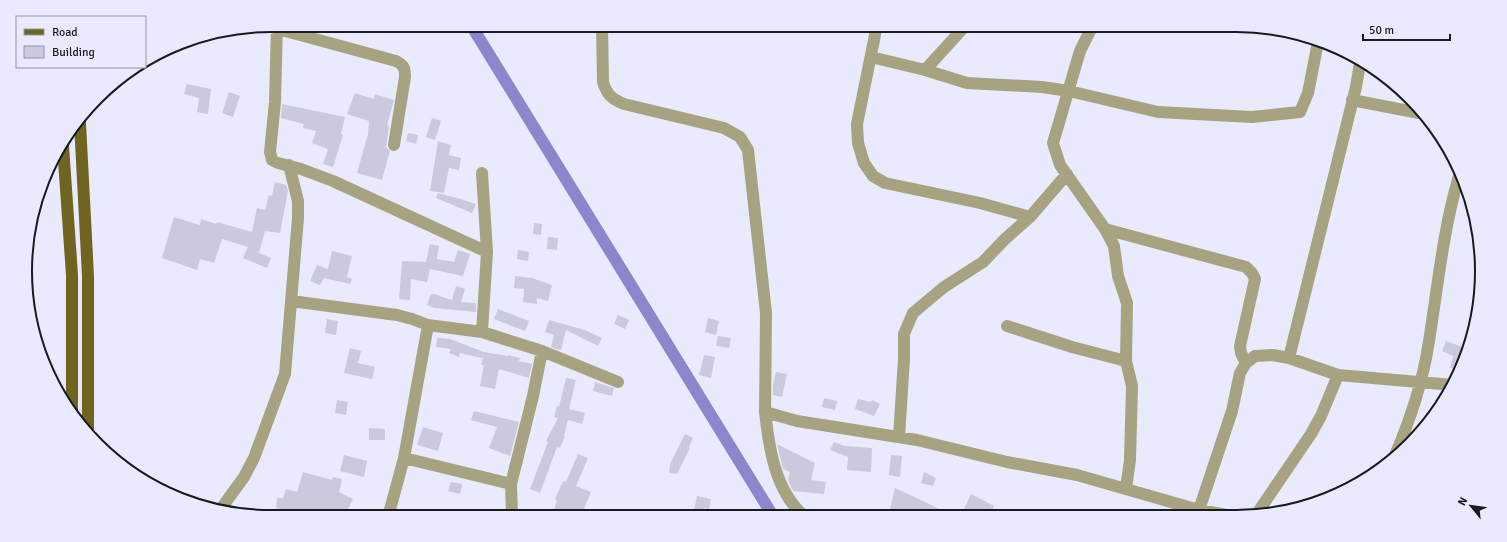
<svg xmlns="http://www.w3.org/2000/svg" width="1507" height="542" viewBox="0 0 1507 542" font-family="Signika,sans-serif">
<rect width="100%" height="100%" fill="#eaeafe"/>
<g fill="none" stroke-linecap="round" stroke-linejoin="round">
<path stroke="#8c86cd" stroke-width="12" d="M471,25l302,491"/>
</g>
<path fill="#cac9dd" d="M187,84l24,5 -3,25 -11,-2 2,-14 -15,-4z
M229,92l11,4 -7,21 -11,-4z
M355,93l19,6 1,-5 19,6 -7,25 2,1 -3,21 4,4 -8,29 -25,-7 11,-39 1,-13 -22,-7z
M282,104l63,13 -4,17 2,1 -10,32 -10,-3 5,-15 -16,-6 4,-12 -13,-3 1,-4 -23,-6z
M432,118l9,3 -6,19 -9,-3z
M408,133l10,2 -2,9 -10,-3z
M438,141l13,4 -2,10 12,3 -2,12 -10,-2 -5,25 -14,-2z
M275,182l11,3 2,6 -8,42 -15,-2 -6,22 12,5 -4,10 -24,-10 5,-11 -26,-8 -8,24 -14,-4 -3,11 -35,-12 12,-41 26,8 1,-6 15,5 1,-2 35,10 5,-24 8,2 4,-15 3,1z
M438,193l23,6 15,5 -4,9 -36,-15z
M534,223l8,1 -1,11 -8,-1z
M548,237l10,1 -1,12 -10,-1z
M430,244l9,2 -2,13 17,3 4,-12 12,4 -7,22 -33,-7 -3,13 -16,-3 -1,21 -11,-1 3,-38 24,1z
M518,250l11,2 -1,9 -11,-2z
M332,251l20,5 -5,21 5,2 -2,5 -26,-6 -4,7 -10,-4 7,-16 11,4z
M515,276l17,2 20,7 -4,16 -11,-3v6l-14,-2 1,-13 -10,-1z
M456,286l9,3 -4,13 15,1v9l-41,-4 -8,-3 4,-11h3l18,6z
M498,309l31,12 -4,10 -31,-12z
M618,315l11,5 -4,9 -11,-5z
M708,318l11,3 -3,14 -11,-3z
M327,319l11,2 -2,14 -11,-2z
M549,320l36,10 17,8 -4,8 -32,-16 -5,20 -5,-1 -5,-2 3,-12 -9,-3z
M718,336l13,2 -2,10 -13,-2z
M437,338l13,1 34,13 24,4v-1l12,3 -1,3 13,3 -3,14 -30,-9 -4,20 -15,-3 4,-21h-3l3,-12 -2,5 -22,-5 -1,4 -10,-4 2,-4 -15,-2z
M1446,341l22,8 -9,21 -9,-2 3,-12 -11,-5z
M350,348l11,3 -3,12 17,4 -3,12 -28,-6z
M704,355l11,2 -4,21 -12,-3z
M776,372l11,2 -5,23 -9,-2v-10z
M566,378l10,2 -7,29 16,4 -3,11 -14,-4 -4,16h1l-5,12 -3,-1 -17,46 -10,-4 18,-47 -2,-1 12,-23 -4,-1 3,-11 2,1z
M595,382l19,6 -2,8 -19,-5z
M824,398l13,3 -2,9 -13,-3z
M858,399l13,3 1,-2 8,4 -6,12 -19,-7z
M337,400l11,2 -2,13 -11,-2z
M474,411l45,11 -9,34 -21,-8 8,-21 -26,-7z
M423,427l20,6 -5,18 -21,-6z
M369,428l16,1v11h-16z
M685,434l8,4 -4,9 1,1 -13,26 -8,-1 1,-9z
M834,442l11,4 27,2 -1,24 -24,-2 1,-13 -18,-7z
M777,444l38,19 -4,17 15,2 -2,12 -31,-3 -5,-11 2,-8 -7,-3z
M578,454l10,4 -12,28 15,6 -10,24h-29l5,-16 -2,-1 8,-18 3,1z
M344,455l23,6 -3,16 -24,-6z
M891,455l11,1 -2,21 -11,-2z
M303,472l29,8 1,-3 9,2 -3,13 14,7 -9,18h-48l1,-5 -21,-2 1,-12h6l3,-9 11,3z
M924,472l12,6 -3,8 -12,-3z
M451,482l11,2 -2,10 -12,-3z
M895,488l60,28h-56l-10,-3z
M971,494l23,12 -4,9h-13l-13,-6z
M697,496l14,3 -2,10 -5,-1 -2,8h-9z"/>
<g fill="none" stroke-linecap="round" stroke-linejoin="round">
<path stroke="#a7a381" stroke-width="12" d="M277,25l-2,77 -5,50 2,8 6,3 23,6 32,12 154,71
M602,25l1,57c4,13 9,17 21,22l100,24 16,9 8,13 18,163 -1,99 32,9 120,19 90,22 70,13 122,35 28,5
M877,25l-20,99 1,19 6,20 9,13 12,7 95,20 50,14
M1093,25l-13,26 -27,92 7,22 45,64 9,17 4,30 9,27 -1,58 6,25 -2,74 -4,28
M267,26l129,35c8,4 9,7 9,16l-11,68
M871,57l54,13 42,13 75,4 27,4 89,21 94,5 48,-5 8,-19 10,-51
M925,70l41,-45
M1352,100l67,13
M1105,229l141,38 6,6 3,6 -15,67 1,7 5,10
M291,301l106,14 15,4 16,6 54,7 60,19 76,31
M1007,326l65,21 54,14
M482,332l5,-80 -5,-79
M1289,358l67,-271 4,-24
M765,412c4,36 10,79 39,104
M899,437l5,-78v-25l9,-21 31,-26 39,-25 22,-23 25,-22 37,-43
M404,458l107,26
M1393,460c17,-39 30,-78 36,-119 9,-56 14,-111 30,-165
M220,510l24,-33 10,-19 31,-84 13,-156v-17l-9,-36
M1195,515l4,-5 33,-99 8,-38 6,-10 9,-7 18,-1 16,3 49,17 115,10
M1256,515l55,-81 10,-18 17,-41
M512,516l-1,-32 22,-88 9,-45
M388,517l16,-59 24,-133"/>
<path stroke="#6f6520" stroke-width="12" d="M80,123l8,153v153
M63,146l9,129v138"/>
</g>
<path d="M0 0H1507V542H0ZM271 32H1236A239 239 0 0 1 1475 271V271A239 239 0 0 1 1236 510H271A239 239 0 0 1 32 271V271A239 239 0 0 1 271 32Z" fill="#eaeafe" fill-rule="evenodd"/>
<path fill="none" stroke="#191920" stroke-width="2" d="M271 32H1236A239 239 0 0 1 1475 271V271A239 239 0 0 1 1236 510H271A239 239 0 0 1 32 271V271A239 239 0 0 1 271 32Z"/>
<rect x="16" y="16" width="130" height="52" fill="#eaeafe" stroke="#9696a5"/>
<rect x="24" y="29" width="20" height="6" fill="#6f6520" stroke="#9696a5"/>
<text x="52" y="36" font-size="12" fill="#191920">Road</text>
<rect x="24" y="46" width="20" height="12" fill="#cac9dd" stroke="#9696a5"/>
<text x="52" y="56" font-size="12" fill="#191920">Building</text>
<g transform="translate(1471 506) rotate(299)" stroke="#eaeafe" stroke-width="3" paint-order="stroke">
<path d="M0-3L7 15L0 10L-7 15Z" fill="#191920"/>
<text y="-6" font-size="11" font-weight="bold" text-anchor="middle" fill="#191920">N</text>
</g>
<path d="M1363 34v6h87v-6" fill="none" stroke="#191920" stroke-width="2"/>
<text x="1369" y="34" font-size="12" fill="#191920" stroke="#eaeafe" stroke-width="3" paint-order="stroke">50 m</text>
</svg>
